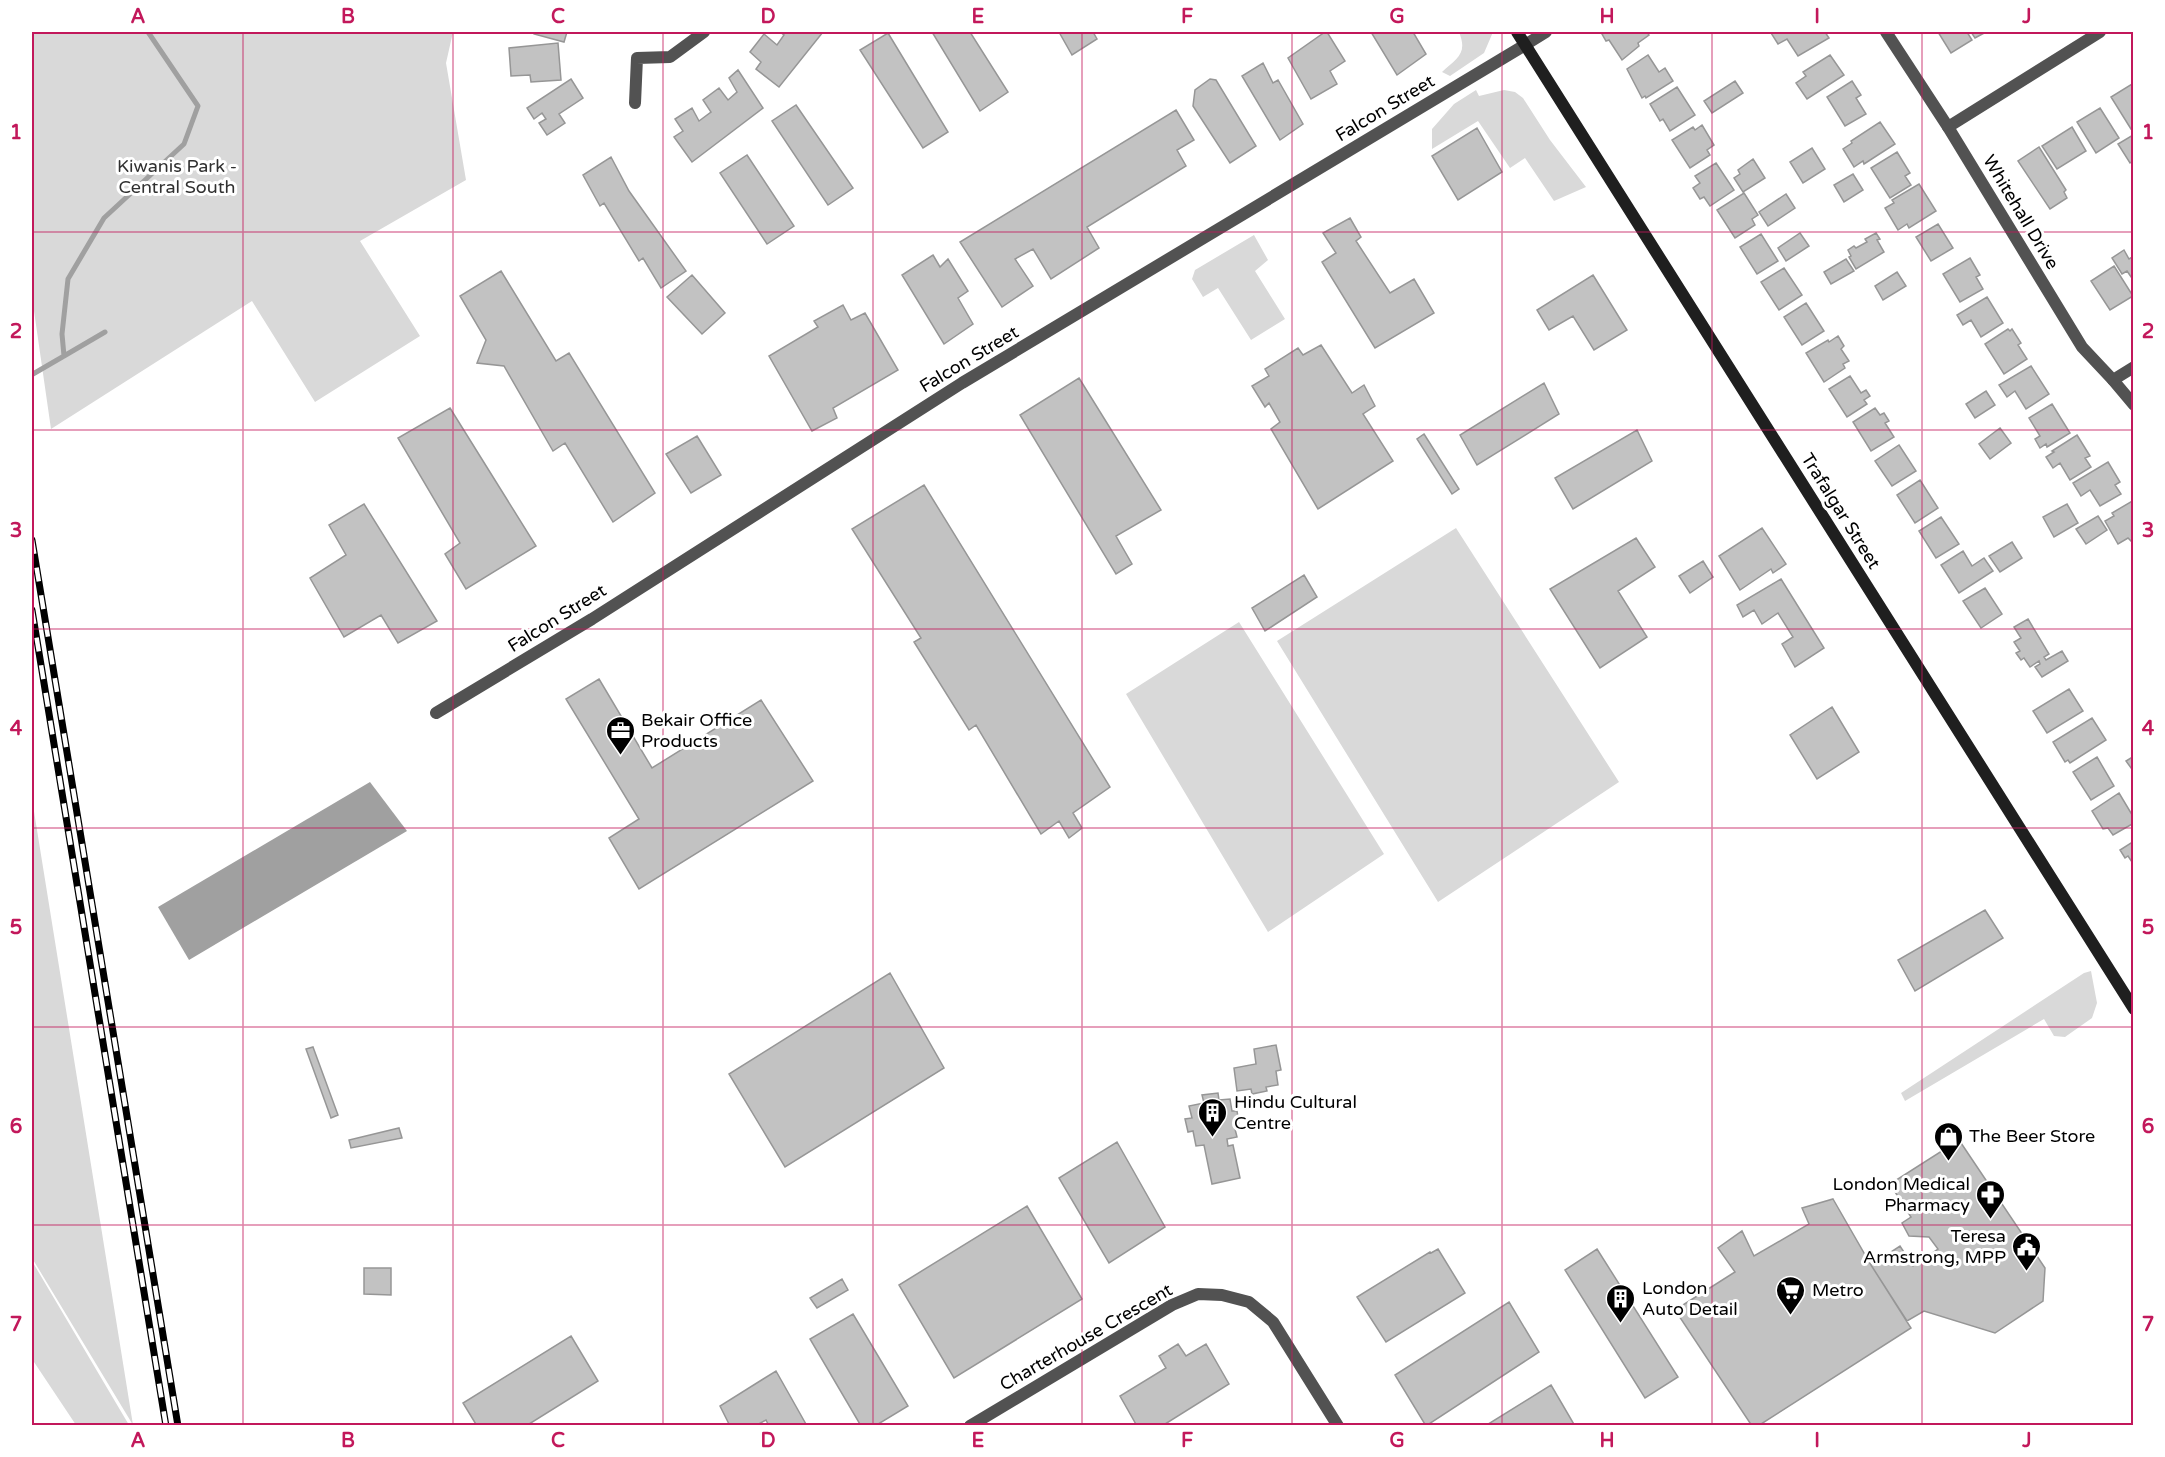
<svg xmlns="http://www.w3.org/2000/svg" width="2165" height="1457" viewBox="0 0 2165 1457" font-family="'Varela Round',sans-serif">
<rect width="100%" height="100%" fill="#fff"/>
<path fill="#d9d9d9" d="M32,32h421l-7,31 20,117 -106,61 60,95 -105,66 -63,-101 -201,128 -19,-132z
M1459,32h34l-9,21 -34,23 -8,-4c15,-14 26,-18 17,-40z
M1476,90l3,6 25,-6 11,2 8,6 27,42 36,47 -32,14 -29,-43 -15,10 -32,-47 -46,28v-20l22,-25z
M1254,235l14,25 -13,11 30,48 -34,21 -33,-52 -15,9 -11,-18 3,-9z
M1456,528l163,254 -181,120 -161,-261z
M1239,622l145,232 -116,78 -142,-238z
M32,799l101,626 -101,-167z
M2091,971l6,32 -5,15 -27,19 -11,-1 -10,-17 -139,82 -4,-8 183,-120z
M32,1261l97,164h-53l-44,-66z"/>
<path fill="#a0a0a0" d="M370,782l37,49 -218,129 -31,-53z"/>
<g fill="none" stroke-linecap="round" stroke-linejoin="round">
<path stroke="#a0a0a0" stroke-width="5" d="M64,356l41,-24
M33,374l31,-18 -2,-22 6,-55 36,-61 80,-74 14,-38 -50,-74"/>
</g>
<path fill="#c2c2c2" stroke="#969696" stroke-width="1.5" d="M534,32h33l-3,10 -30,-8z
M780,32h43l-44,55 -23,-18 5,-7 -11,-10 14,-18 13,11 7,-10z
M932,32h38l38,60 -28,19z
M1059,32h34l4,7 -25,16z
M1325,32h2l18,29 -15,10 7,13 -26,15 -23,-41z
M1371,32h42l13,22 -29,21z
M1606,32h41l2,3 -11,8 1,3 -17,14 -13,-20 -3,1 -4,-7z
M1774,32h51l4,6 -31,18 -11,-17 -9,5 -7,-11z
M1938,32h29l5,8 -21,13z
M1971,32h15l-11,6z
M888,33l60,99 -25,16 -63,-98z
M558,43l3,37 -30,2 -1,-7 -19,1 -2,-28z
M1648,55l11,17 6,-4 8,13 -27,17 -1,-2 -3,2 -15,-29z
M1830,55l14,20 -37,24 -11,-16 10,-7 -3,-4z
M1263,63l10,20 5,-3 25,44 -23,16 -38,-64z
M738,70l25,38 -71,54 -18,-25 9,-6 -8,-12 17,-11 7,13 12,-9 -8,-12 16,-12 9,12 9,-8 -8,-14z
M571,79l12,19 -24,16 6,9 -18,12 -8,-12 7,-4 -4,-6 -8,6 -7,-11z
M1210,79l6,1 40,66 -26,17 -37,-57 2,-16z
M1735,81l8,12 -31,20 -8,-12z
M1852,81l9,14 -5,3 10,16 -21,12 -18,-29z
M2132,84l2,44 -3,1 -20,-32z
M1677,87l18,28 -25,16 -7,-12 -3,2 -10,-17z
M796,105l57,83 -25,17 -56,-84z
M2100,108l19,30 -23,15 -19,-31z
M1176,110l18,30 -17,10 9,16 -99,61 12,21 -48,31 -18,-30 -18,10 18,27 -31,21 -42,-65z
M1880,122l15,22 -31,20 -1,-3 -9,6 -11,-18 9,-6 -1,-2z
M1702,125l12,20 -7,5 3,5 -20,13 -18,-28 21,-13 2,3z
M2072,127l14,24 -29,18 -15,-23z
M1477,128l25,44 -44,28 -26,-44z
M2133,135l1,25 -4,3 -12,-19z
M2039,147l27,43 -2,2 3,6 -17,11 -32,-48z
M1812,148l13,21 -22,14 -13,-21z
M1897,152l13,21 -5,3 6,9 -21,13 -19,-30z
M747,155l47,71 -27,18 -47,-71z
M611,157l18,34 57,80 -25,17 -18,-30 -4,3 -35,-58 -4,3 -17,-31z
M1753,159l12,19 -22,14 -9,-14 6,-4 -2,-4z
M1716,163l18,27 -24,16 -6,-9 -4,2 -7,-11 7,-5 -5,-7z
M1853,174l10,16 -19,12 -10,-17z
M1919,184l17,27 -27,17 -2,-4 -9,6 -13,-22 9,-5 -2,-3z
M1744,193l14,22 -6,4 3,6 -20,13 -18,-28z
M1786,194l9,14 -27,18 -9,-14z
M1350,218l11,19 -5,4 34,52 24,-14 20,34 -59,35 -53,-86 14,-9 -13,-20z
M1938,224l15,24 -22,13 -15,-24z
M1800,233l9,13 -23,15 -8,-13z
M1876,233l4,6 -3,1 7,12 -28,17 -7,-12 2,-1 -3,-6 6,-4 2,2 11,-6 -2,-3z
M1761,234l17,27 -21,13 -17,-27z
M2124,250l5,9 5,-3v25l-7,-10 -5,3 -10,-16z
M933,255l7,12 8,-8 20,32 -10,7 15,26 -29,20 -42,-69z
M1970,258l10,17 -4,2 7,12 -23,13 -17,-28z
M1846,259l8,12 -23,13 -7,-12z
M2114,266l19,30 -23,14 -19,-29z
M1784,268l18,27 -23,15 -18,-28z
M501,271l55,90 13,-8 86,140 -42,29 -48,-79 -12,8 -49,-85 -27,-3 9,-23 -26,-44z
M1897,272l9,14 -23,14 -8,-14z
M692,275l33,38 -23,21 -35,-37z
M1593,275l34,55 -33,20 -21,-34 -24,14 -12,-20z
M1987,297l16,26 -22,14 -10,-17 -8,5 -6,-10z
M1806,303l18,28 -22,14 -18,-28z
M843,305l8,15 14,-7 33,57 -65,38 4,10 -25,13 -43,-75 49,-29 -4,-6z
M2008,329l2,2 2,-2 9,14 -3,2 9,14 -23,15 -19,-30z
M1838,336l6,10 -3,3 8,12 -6,3 2,4 -21,14 -18,-29 22,-13 1,2z
M1321,345l31,48 12,-8 11,21 -12,8 30,47 -75,48 -47,-80 9,-7 -11,-19 -4,4 -13,-21 17,-10 -4,-7 33,-21 5,7z
M2031,366l18,28 -23,15 -11,-18 -8,6 -8,-12z
M1850,376l11,17 5,-3 4,6 -6,4 3,4 -20,13 -18,-28z
M1079,378l82,132 -45,26 16,28 -16,10 -96,-159z
M1544,383l15,31 -82,51 -17,-30z
M1986,391l9,14 -20,13 -9,-14z
M2052,404l18,29 -23,14 -1,-3 -6,4 -5,-9 5,-3 -11,-18z
M450,408l86,138 -70,43 -21,-35 15,-11 -62,-105z
M1875,408l5,7 4,-2 5,8 -4,2 9,14 -23,14 -18,-29z
M2000,428l11,15 -21,16 -11,-15z
M1637,430l15,31 -79,48 -18,-31z
M1424,434l35,55 -7,5 -35,-55z
M2077,435l13,21 -5,2 6,9 -21,13 -10,-17 -7,5 -7,-11 8,-5 -2,-1z
M697,436l24,39 -30,18 -25,-39z
M1899,445l17,26 -24,15 -17,-25z
M2108,462l12,20 -5,3 6,9 -21,12 -10,-16 -9,6 -8,-13z
M1920,480l18,28 -23,15 -18,-28z
M924,485l186,302 -37,26 9,15 -13,10 -10,-17 -18,13 -65,-109 -7,5 -55,-88 7,-4 -69,-109z
M2134,500v39l-3,2 -3,-3 -10,6 -13,-23 9,-5 -2,-3z
M364,504l73,117 -39,22 -17,-28 -37,22 -34,-59 36,-23 -17,-30z
M2067,504l11,19 -24,14 -11,-20z
M2098,516l9,14 -21,14 -10,-15z
M1941,517l18,27 -23,14 -17,-27z
M1762,528l24,36 -13,9 -2,-4 -31,21 -21,-34z
M1636,538l19,29 -37,24 29,46 -47,31 -50,-79z
M2012,542l10,16 -22,14 -11,-16z
M1963,551l9,15 12,-8 9,13 -34,22 -18,-28z
M1703,561l10,16 -23,16 -11,-17z
M1304,575l13,22 -52,34 -13,-23z
M1781,579l43,69 -29,19 -13,-23 11,-7 -15,-24 -16,11 -8,-14 -11,7 -6,-12z
M1985,588l17,26 -21,14 -18,-27z
M2028,619l21,35 -5,3 2,3 16,-9 6,10 -26,16 -7,-10 5,-3 -1,-3 -9,6 -6,-9 -3,2 -5,-7 4,-2 -6,-9 7,-4 -7,-11z
M599,679l53,89 109,-68 52,81 -174,108 -30,-51 30,-19 -73,-120z
M2069,689l14,22 -36,22 -14,-22z
M1832,707l27,45 -42,27 -27,-44z
M2092,718l14,22 -36,23 -2,-3 -3,2 -12,-20z
M2134,756v16l-8,-11z
M2097,757l17,29 -23,14 -18,-28z
M2119,793l15,25v5l-21,12 -5,-7 -5,1 -11,-18z
M2134,841v24l-6,-9 -3,2 -5,-8z
M1985,910l18,28 -88,53 -17,-31z
M890,973l54,95 -159,99 -56,-93z
M1276,1045l5,25 -5,1 2,14 -12,2 1,4 -15,3 -1,-5 -14,2 -3,-23 22,-4 -2,-15z
M313,1047l25,68 -7,3 -25,-69z
M1218,1093l1,7 11,-1 2,12h5l2,12 -5,2 3,12 -10,2 1,7 5,-1 7,33 -28,6 -8,-39 -8,1 -3,-15 -5,1 -3,-13 7,-1 -3,-12 15,-3 -2,-8z
M399,1128l3,10 -51,10 -2,-8z
M1959,1140l86,128 -2,33 -48,32 -71,-22 -17,10 -36,-56 29,-19 13,20 25,-17 -9,-12 -20,-1 -7,-13 9,-6 -21,-33z
M1117,1142l48,85 -56,36 -50,-85z
M1833,1199l38,66 40,63 -153,98h-6l-77,-116 60,-38 -17,-24 24,-17 12,25 55,-32 -7,-16z
M1027,1206l55,93 -128,79 -55,-93z
M1438,1249l27,44 -79,49 -29,-45 73,-45 1,1z
M1597,1249l81,128 -33,21 -80,-128z
M364,1268h27v27l-27,-1z
M842,1279l6,11 -31,18 -7,-10z
M1509,1302l30,50 -113,74 -31,-51z
M853,1314l55,92 -33,20h-14l-51,-87z
M571,1336l27,45 -72,45h-49l-14,-23z
M1178,1344l8,12 20,-12 23,40 -67,42h-25l-17,-30 46,-28 -7,-12z
M776,1371l31,55h-38l-3,-6 -11,6h-25l-10,-20z
M1551,1385l24,41h-90z"/>
<g fill="none" stroke-linecap="round" stroke-linejoin="round">
<path stroke="#525252" stroke-width="12" d="M635,103l2,-45 33,-1 34,-25
M1948,127l152,-95
M2113,380l21,25
M436,713l156,-94 370,-236 563,-338
M970,1426l202,-121 26,-11 24,1 27,7 24,20 65,104"/>
<path stroke="#525252" stroke-width="12" d="M1886,32l62,95 134,220 31,33 21,-13
M1525,45l21,-13"/>
<path stroke="#1f1f1f" stroke-width="12" d="M1517,32l617,977"/>
<defs>
<path id="rail" d="M32,540l146,886
M32,610l134,816"/>
</defs>
<use href="#rail" stroke="#000" stroke-width="7"/>
<use href="#rail" stroke="#fff" stroke-width="4.5" stroke-dasharray="14" stroke-linecap="butt"/>
</g>
<path fill="none" stroke="#c2185b" stroke-width="1.5" stroke-opacity="0.55" d="M243,32v1394M453,32v1394M663,32v1394M873,32v1394M1082,32v1394M1292,32v1394M1502,32v1394M1712,32v1394M1922,32v1394M32,232h2102M32,430h2102M32,629h2102M32,828h2102M32,1027h2102M32,1225h2102"/>
<defs>
<symbol id="office-pin" viewBox="-11 -11 22 30"><path d="M0 17L-7.5 6A9.5 9.5 0 1 1 7.5 6Z" fill="#000" stroke="#fff"/><path d="M-6-3h4V-5.5h4V-3h4V5H-6ZM-1-4.5V-3h2v-1.5ZM-6 0V1H6V0Z" fill="#fff"/></symbol>
<symbol id="building-pin" viewBox="-11 -11 22 30"><path d="M0 17L-7.5 6A9.5 9.5 0 1 1 7.5 6Z" fill="#000" stroke="#fff"/><path d="M-4-6H4V6H1V3H-1V6H-4ZM-2.5-4.3h1.7v1.8h-1.7ZM.8-4.3h1.7v1.8H.8ZM-2.5-1h1.7V.8h-1.7ZM.8-1h1.7V.8H.8Z" fill="#fff"/></symbol>
<symbol id="shop-pin" viewBox="-11 -11 22 30"><path d="M0 17L-7.5 6A9.5 9.5 0 1 1 7.5 6Z" fill="#000" stroke="#fff"/><path d="M-5-2.5h2.3a2.7 3.5 0 0 1 5.4 0H5L5.5 6h-11ZM-1.5-2.5h3a1.5 2.3 0 0 0-3 0Z" fill="#fff"/></symbol>
<symbol id="pharmacy-pin" viewBox="-11 -11 22 30"><path d="M0 17L-7.5 6A9.5 9.5 0 1 1 7.5 6Z" fill="#000" stroke="#fff"/><path d="M-2-6h4v4h4v4h-4v4h-4v-4h-4v-4h4Z" fill="#fff"/></symbol>
<symbol id="civic-pin" viewBox="-11 -11 22 30"><path d="M0 17L-7.5 6A9.5 9.5 0 1 1 7.5 6Z" fill="#000" stroke="#fff"/><path d="M-.6-6.5H3V-4.5H.6V-3L4-1V1h2V6H-6V1h2V-1L-.6-3ZM-1.2 2.5V6h2.4V2.5Z" fill="#fff"/></symbol>
<symbol id="supermarket-pin" viewBox="-11 -11 22 30"><path d="M0 17L-7.5 6A9.5 9.5 0 1 1 7.5 6Z" fill="#000" stroke="#fff"/><path d="M-6-5.5h2.5l.6 2H6L4.5 2H-2.5L-4.4-4H-6ZM-1.5 3.2a1.3 1.3 0 1 0 .1 0ZM3 3.2a1.3 1.3 0 1 0 .1 0Z" fill="#fff"/></symbol>
</defs>
<g fill-rule="evenodd">
<use href="#office-pin" x="604" y="714" width="33" height="45"/>
<use href="#building-pin" x="1196" y="1096" width="33" height="45"/>
<use href="#shop-pin" x="1932" y="1120" width="33" height="45"/>
<use href="#pharmacy-pin" x="1974" y="1178" width="33" height="45"/>
<use href="#civic-pin" x="2010" y="1230" width="33" height="45"/>
<use href="#supermarket-pin" x="1774" y="1274" width="33" height="45"/>
<use href="#building-pin" x="1604" y="1282" width="33" height="45"/>
</g>
<g text-anchor="middle" dominant-baseline="central" stroke-width="6" stroke-linejoin="round" paint-order="stroke">
<g font-size="18" fill="#000" stroke="#fff">
<text transform="translate(1385 108) rotate(-31)">Falcon Street</text>
<text transform="translate(2021 212) rotate(59)">Whitehall Drive</text>
<text transform="translate(969 359) rotate(-31)">Falcon Street</text>
<text transform="translate(1841 511) rotate(58)">Trafalgar Street</text>
<text transform="translate(557 618) rotate(-32)">Falcon Street</text>
<text transform="translate(1086 1337) rotate(-30)">Charterhouse Crescent</text>
</g>
<g font-size="18" fill="#303030" stroke="#fff">
<text x="177" y="166">Kiwanis Park -<tspan x="177" dy="21">Central South</tspan></text>
</g>
<g font-size="18" fill="#000" stroke="#fff" text-anchor="start">
<text x="641" y="720">Bekair Office<tspan x="641" dy="21">Products</tspan></text>
<text x="1234" y="1102">Hindu Cultural<tspan x="1234" dy="21">Centre</tspan></text>
<text x="1969" y="1136">The Beer Store</text>
<text x="1970" y="1184" text-anchor="end">London Medical<tspan x="1970" dy="21">Pharmacy</tspan></text>
<text x="2006" y="1236" text-anchor="end">Teresa<tspan x="2006" dy="21">Armstrong, MPP</tspan></text>
<text x="1642" y="1288">London<tspan x="1642" dy="21">Auto Detail</tspan></text>
<text x="1812" y="1290">Metro</text>
</g>
</g>
<rect width="2165" height="1457" fill="none" stroke="#ffffff" stroke-width="66"/>
<rect x="33" y="33" width="2099" height="1391" fill="none" stroke="#c2185b" stroke-width="2"/>
<g font-size="20" text-anchor="middle" font-weight="bold" fill="#c2185b">
<text x="138" y="23">A</text>
<text x="348" y="23">B</text>
<text x="558" y="23">C</text>
<text x="768" y="23">D</text>
<text x="978" y="23">E</text>
<text x="1187" y="23">F</text>
<text x="1397" y="23">G</text>
<text x="1607" y="23">H</text>
<text x="1817" y="23">I</text>
<text x="2027" y="23">J</text>
<text x="16" y="139">1</text>
<text x="2148" y="139">1</text>
<text x="16" y="338">2</text>
<text x="2148" y="338">2</text>
<text x="16" y="537">3</text>
<text x="2148" y="537">3</text>
<text x="16" y="735">4</text>
<text x="2148" y="735">4</text>
<text x="16" y="934">5</text>
<text x="2148" y="934">5</text>
<text x="16" y="1133">6</text>
<text x="2148" y="1133">6</text>
<text x="16" y="1331">7</text>
<text x="2148" y="1331">7</text>
<text x="138" y="1447">A</text>
<text x="348" y="1447">B</text>
<text x="558" y="1447">C</text>
<text x="768" y="1447">D</text>
<text x="978" y="1447">E</text>
<text x="1187" y="1447">F</text>
<text x="1397" y="1447">G</text>
<text x="1607" y="1447">H</text>
<text x="1817" y="1447">I</text>
<text x="2027" y="1447">J</text>
</g>
</svg>
